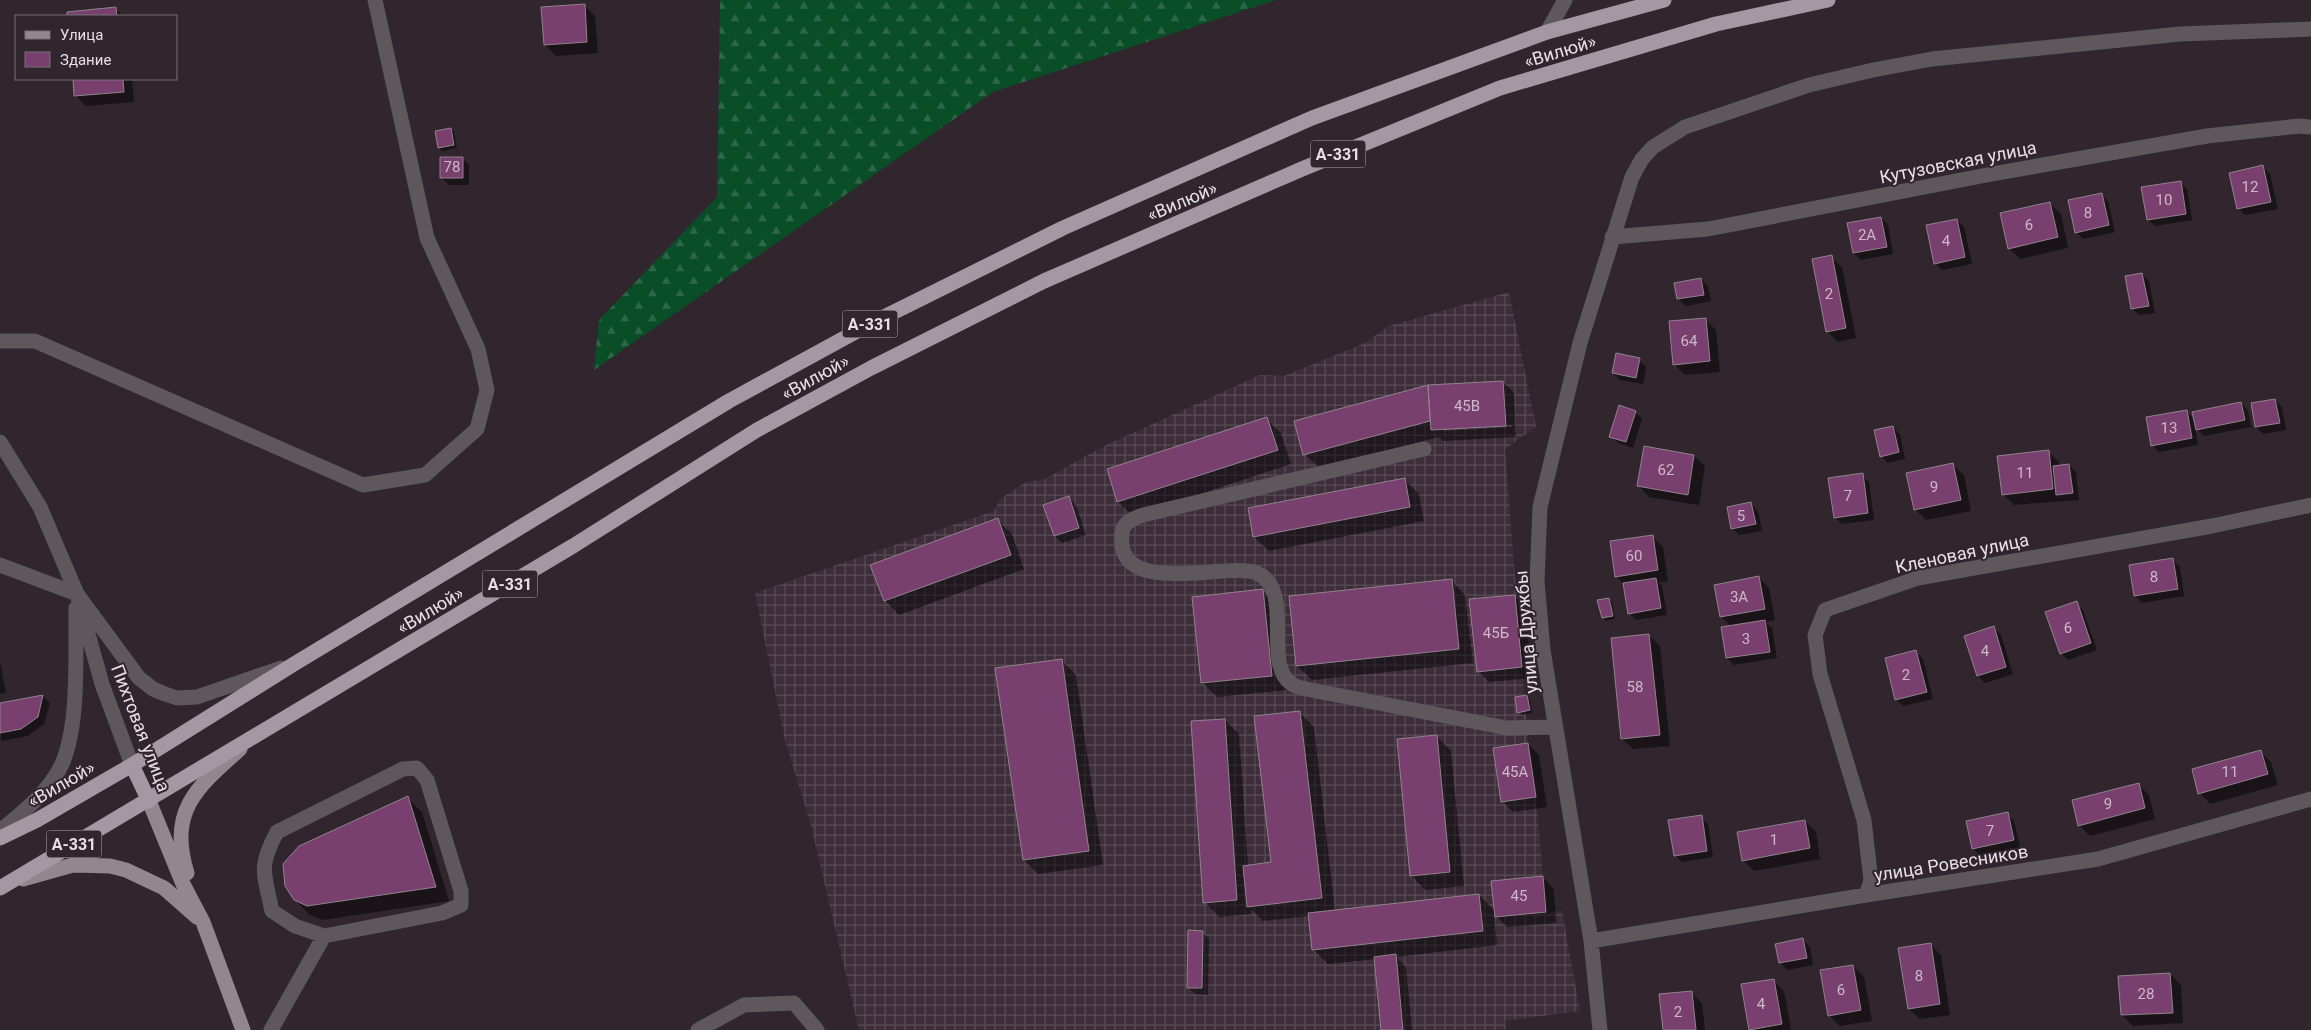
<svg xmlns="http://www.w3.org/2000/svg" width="2311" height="1030" viewBox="0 0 2311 1030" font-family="Roboto,sans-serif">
<defs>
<pattern id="industrial-grid" width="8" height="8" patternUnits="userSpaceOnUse" patternTransform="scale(1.25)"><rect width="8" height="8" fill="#3d2e3a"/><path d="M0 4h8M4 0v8" fill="none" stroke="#594c56"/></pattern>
<pattern id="forest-firs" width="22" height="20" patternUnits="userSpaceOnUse" patternTransform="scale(1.25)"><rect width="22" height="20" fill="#0a4e28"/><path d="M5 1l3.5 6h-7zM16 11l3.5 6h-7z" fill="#2e6747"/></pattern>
</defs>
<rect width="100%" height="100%" fill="#31252e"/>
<path fill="url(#industrial-grid)" d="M1509,292l27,135 -31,22 23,294 8,54 10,115 16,-1 18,100 -75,10 1,9h-647l-48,-204 -26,-86 -30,-147 239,-82 6,-12 26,-17 19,-3 59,-33 156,-71 24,1 81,-33 24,-17z"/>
<path fill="url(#forest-firs)" d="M720,0h556l-283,92 -399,278 5,-50 118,-123z"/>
<path fill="#0007" fill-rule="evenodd" d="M584,5l11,11 3,37 -42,3 -11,-11z
M116,9l7,7h-55v-3z
M74,79h58l2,23 -48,4 -10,-10z
M451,129l3,3 3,16 -15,3 -3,-3z
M462,158l7,7v20h-20l-7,-7z
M2263,167l7,7 8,35 -33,6 -7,-7z
M2180,182l7,7 5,31 -37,6 -7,-7z
M2101,194l7,7 7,31 -32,7 -7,-7z
M2050,203l11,11 7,34 -48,11 -11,-11z
M1881,218l7,7 5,29 -32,6 -7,-7z
M1957,220l7,7 8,37 -30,6 -7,-7z
M1831,257l11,10 14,71 -18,4 -11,-11z
M2142,274l7,7 6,32 -16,2 -7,-7z
M1701,279l7,7 3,15 -25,5 -7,-7 -3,-15z
M1705,319l11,11 4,42 -35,3 -11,-11z
M1639,360l7,7 -3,17 -23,-4 -7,-7z
M1503,382l11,11 2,44 -73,4 -4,-4 -120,31 -14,-14 -9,-32 133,-36zM1512,425v2l-68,4v-3z
M2275,400l7,7 4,23 -23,4 -7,-7 -4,-23z
M2241,403l7,8 3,16 -47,9 -9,-9 3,18 -39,7 -7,-7 35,-33 8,8z
M1635,412l7,7 -9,29 -15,-5 -7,-7z
M1266,419l15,14 10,31 -158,52 -15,-14 -10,-32z
M1893,427l7,7 5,25 -17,4 -7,-7z
M2048,452l11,10 1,4 9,-1 7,7 3,28 -65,5 -11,-11z
M1694,456l11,10 -6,39 -50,-8 -10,-11z
M1953,465l11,10 7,36 -45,9 -11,-11z
M1862,475l7,7 5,38 -32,4 -7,-7z
M1405,480l14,14 5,27 -155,30 -15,-14z
M1069,498l7,7 10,30 -24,8 -7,-7 -10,-30z
M1751,504l7,7 4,20 -23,4 -7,-7z
M997,520l15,14 12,35 -125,46 -14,-15z
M1652,536l11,11 5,34 -10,1 4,4 5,29 -31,5 -7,-7 -5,-28 -8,-9z
M2173,560l7,7 4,29 -42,7 -7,-7z
M1758,577l11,11 6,32 -10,2 7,6 5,30 -43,7 -7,-7 -5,-30 9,-2 -10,-9 -6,-31z
M1451,580l14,15 8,68 -161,17 -15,-14 -7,-69z
M1262,590l15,15 9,85 -69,7 -14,-14z
M1514,596l11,11 7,71 -43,4 -11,-11z
M1608,599l4,3 3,17 -9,2 -3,-4z
M2076,603l7,7 14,40 -29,10 -7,-7z
M1994,628l7,7 12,39 -28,9 -7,-7z
M1649,636l11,10 10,100 -37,3 -11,-10z
M1916,652l7,7 10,40 -30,7 -7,-7z
M1061,660l15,15 27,190 -65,9 -14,-14z
M0,661l6,32 -6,1z
M43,696l7,7 -6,21 -16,12 -27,5 -1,-37z
M1526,696l4,4 2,13 -10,2 -3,-3z
M1299,712l15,15 21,184 144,-16 17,17 47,-35 10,11 4,35 -50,4 -13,-13 3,31 -101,12 10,10 6,63h-30l-6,-71 -48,5 -14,-14 -4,-34 -47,5 -12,-12v5l-32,3 -14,-15 20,-182 14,14 9,132 24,-3z
M1436,736l15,15 13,135 -39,4 -14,-15z
M1528,744l11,11 8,52 -34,5 -11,-11z
M2260,751l11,11 7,23 -68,19 -10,-11z
M2138,784l11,11 6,24 -65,17 -11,-11z
M407,798l15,14 27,89 -126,19 -13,-5 -15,-15z
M2007,814l7,7 6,26 -40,9 -7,-8z
M1701,817l7,7 5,33 -31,5 -7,-7z
M1805,821l11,11 4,27 -66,12 -11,-11z
M1202,932l7,7 -1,56 -13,-1 -7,-7z
M1803,940l7,7 3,18 -26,5 -7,-8z
M1930,944l11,11 9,60 -30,4 -11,-10z
M1853,966l11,11 8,44 -32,5 -11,-11z
M2170,974l11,11 2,38 -50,3 -11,-11z
M1773,980l11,11 7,39h-40z
M1691,992l11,11 3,27h-41z"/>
<path fill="#79406f" stroke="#90838d" d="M585,4l2,38 -43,3 -3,-38z
M116,7l1,9h-50v-4z
M73,79h50l1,13 -50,4z
M451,128l3,17 -16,3 -3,-17z
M440,157h23v21h-23z
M2263,165l8,37 -34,7 -8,-36z
M2181,181l5,33 -39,6 -6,-33z
M2102,193l7,32 -34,8 -7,-33z
M2050,202l8,35 -50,12 -8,-36z
M1881,217l6,30 -34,6 -6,-30z
M1957,219l8,38 -31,7 -8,-39z
M1832,255l14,73 -20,4 -14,-73z
M2142,273l7,33 -18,3 -6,-33z
M1701,278l3,17 -27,4 -3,-16z
M1706,318l4,43 -37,4 -4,-44z
M1616,353l24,5 -4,20 -24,-5z
M1503,381l3,45 -75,4 -3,-45z
M1428,385l2,36 -127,34 -9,-34z
M2275,399l5,24 -25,4 -4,-24z
M2241,402l4,18 -49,10 -4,-18z
M1619,405l17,6 -10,31 -17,-5z
M2187,410l5,28 -41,8 -5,-29z
M1267,417l11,33 -161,52 -10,-33z
M1893,426l6,26 -19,5 -6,-27z
M1644,446l50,9 -6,40 -51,-9z
M2049,450l4,39 -51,6 -5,-39z
M1953,463l8,37 -47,10 -8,-37z
M2069,464l4,29 -17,2 -3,-29z
M1863,473l5,40 -34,5 -6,-40z
M1405,478l5,29 -157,30 -5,-29z
M1069,496l10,32 -25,8 -11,-31z
M1751,502l5,22 -25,5 -4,-22z
M998,518l13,37 -127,46 -14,-36z
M1653,535l5,35 -43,7 -5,-36z
M2173,558l5,31 -44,7 -5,-31z
M1759,576l6,33 -45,8 -6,-32z
M1656,578l5,30 -33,6 -5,-31z
M1452,579l7,70 -163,17 -7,-70z
M1263,589l9,87 -71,7 -9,-86z
M1515,595l7,72 -45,5 -8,-73z
M1609,598l4,18 -11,2 -5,-18z
M2077,601l14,42 -31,11 -15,-42z
M1765,620l5,32 -44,6 -5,-31z
M1994,626l12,41 -29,9 -13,-40z
M1649,634l11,101 -39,4 -10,-101z
M1916,650l11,42 -32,8 -10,-42z
M1062,659l27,192 -66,9 -28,-192z
M43,695l-5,22 -17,12 -21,4v-30z
M1527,695l3,15 -13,3 -2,-16z
M1300,711l22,187 -75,9 -4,-41 28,-4 -17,-146z
M1225,719l12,181 -34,3 -12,-182z
M1437,735l13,137 -40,4 -13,-137z
M1528,743l8,54 -35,5 -8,-54z
M2261,750l7,24 -70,20 -6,-25z
M2139,783l6,25 -67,18 -6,-26z
M408,796l28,91 -129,19 -13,-6 -9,-14 -2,-22 16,-18z
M2008,812l6,28 -42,9 -6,-28z
M1702,815l5,36 -33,5 -6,-36z
M1805,820l5,28 -68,13 -5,-29z
M1543,876l3,36 -51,5 -4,-36z
M1479,894l4,37 -171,19 -4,-37z
M1188,930l15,1 -1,57h-15z
M1803,938l4,20 -28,5 -4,-19z
M1931,943l9,61 -32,5 -10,-61z
M1396,954l7,76h-22l-7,-73z
M1853,965l8,45 -33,6 -8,-46z
M2170,973l3,40 -52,2 -3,-39z
M1774,979l8,45 -33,6 -8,-46z
M1692,991l4,39h-33l-4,-36z"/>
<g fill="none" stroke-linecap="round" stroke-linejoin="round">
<path stroke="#5e585d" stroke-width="15" d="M1547,32l18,-32
M1612,237l96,-8 284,-55 215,-38 92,-10 12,1
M0,341h35l328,144 62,-10 52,-46 10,-39 -9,-41 -51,-111 -52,-238
M0,442l40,65 37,87 25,90 30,81
M1424,449l-281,66c-9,3 -20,7 -21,18 -8,67 105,28 135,40 39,17 4,92 35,111 4,3 10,4 14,5l201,39 48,-1
M0,565l77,29 62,84 14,11 12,5 12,4 20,-1 84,-29
M417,768l10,12 34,111v14l-19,8 -118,23 -29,-10 -23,-15c-8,-38 -14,-44 5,-79l126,-63z
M0,831c23,-19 49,-39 62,-67 18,-42 13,-110 14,-156
M1866,895l5,-14 -7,-61 -44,-146 -5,-39 10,-25 93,-32 294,-52 99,-21
M1591,941l275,-46 232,-36 213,-60
M271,1030l53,-94
M698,1030l46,-25 50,-2 23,27
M1600,1030l-9,-89 -48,-291 -6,-69 3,-74 40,-164 52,-166 10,-18 11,-12 32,-20 124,-42 64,-15 59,-11 248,-25 131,-5"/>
<path stroke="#92868f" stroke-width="15" d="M149,801l34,83 20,38 40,108
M187,873c-19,-62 9,-85 53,-124
M23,879l50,-14 37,1 16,4 38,18 33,29"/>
<path stroke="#a698a3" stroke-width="15" d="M132,765l17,36
M0,838l37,-18 95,-55 162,-101 435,-263 143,-78 191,-95 249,-110 235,-86 117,-32
M0,888l573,-342 184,-116 114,-62 173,-87 258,-112 198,-81 216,-64 112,-24"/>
</g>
<g text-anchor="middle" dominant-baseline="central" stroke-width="4" stroke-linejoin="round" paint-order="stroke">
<g font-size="15" fill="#ccb8c8">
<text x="452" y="167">78</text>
<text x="2250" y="187">12</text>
<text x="2164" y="200">10</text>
<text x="2088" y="213">8</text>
<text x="2029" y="225">6</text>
<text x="1867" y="235">2А</text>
<text x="1946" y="241">4</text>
<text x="1829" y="294">2</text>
<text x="1689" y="341">64</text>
<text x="1467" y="406">45В</text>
<text x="2169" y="428">13</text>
<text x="1666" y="470">62</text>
<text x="2025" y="473">11</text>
<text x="1934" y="487">9</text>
<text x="1848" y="496">7</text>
<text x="1741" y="516">5</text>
<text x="1634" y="556">60</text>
<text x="2154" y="577">8</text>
<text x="1739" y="597">3А</text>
<text x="2068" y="628">6</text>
<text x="1496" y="633">45Б</text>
<text x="1746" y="639">3</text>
<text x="1985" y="651">4</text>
<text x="1906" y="675">2</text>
<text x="1635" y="687">58</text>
<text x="1515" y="772">45А</text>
<text x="2230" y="772">11</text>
<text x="2108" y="804">9</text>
<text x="1990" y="831">7</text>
<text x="1774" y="840">1</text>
<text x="1519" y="896">45</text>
<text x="1919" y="976">8</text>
<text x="1841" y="990">6</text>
<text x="2146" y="994">28</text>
<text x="1761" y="1004">4</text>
<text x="1678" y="1012">2</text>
</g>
<g fill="#31252e" stroke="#b0a8af" stroke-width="1">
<rect x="1310.5" y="140.5" width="55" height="27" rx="4"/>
<rect x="842.5" y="310.5" width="55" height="27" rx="4"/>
<rect x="482.5" y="570.5" width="55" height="27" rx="4"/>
<rect x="46.5" y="830.5" width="55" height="27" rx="4"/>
</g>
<g font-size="16" font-weight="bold" fill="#e7e0e6">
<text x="1338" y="154">А-331</text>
<text x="870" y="324">А-331</text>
<text x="510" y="584">А-331</text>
<text x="74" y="844">А-331</text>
</g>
<g font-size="18" fill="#e7e0e6" stroke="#31252e">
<text transform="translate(1560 51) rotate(-17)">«Вилюй»</text>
<text transform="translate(1958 162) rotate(-11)">Кутузовская улица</text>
<text transform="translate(1182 201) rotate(-23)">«Вилюй»</text>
<text transform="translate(815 377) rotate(-29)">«Вилюй»</text>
<text transform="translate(1962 553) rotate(-12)">Кленовая улица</text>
<text transform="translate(430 610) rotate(-31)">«Вилюй»</text>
<text transform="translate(1526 632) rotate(-95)">улица Дружбы</text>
<text transform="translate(141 728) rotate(69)">Пихтовая улица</text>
<text transform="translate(61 784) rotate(-30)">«Вилюй»</text>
<text transform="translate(1951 863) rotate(-9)">улица Ровесников</text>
</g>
</g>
<rect x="15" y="15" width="162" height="65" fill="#31252e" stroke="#7a7078"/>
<rect x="25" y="31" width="25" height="8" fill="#92868f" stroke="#7a7078"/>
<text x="60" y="40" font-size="15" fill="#e7e0e6">Улица</text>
<rect x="25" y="52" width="25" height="15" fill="#79406f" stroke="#7a7078"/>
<text x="60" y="65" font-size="15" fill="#e7e0e6">Здание</text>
</svg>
